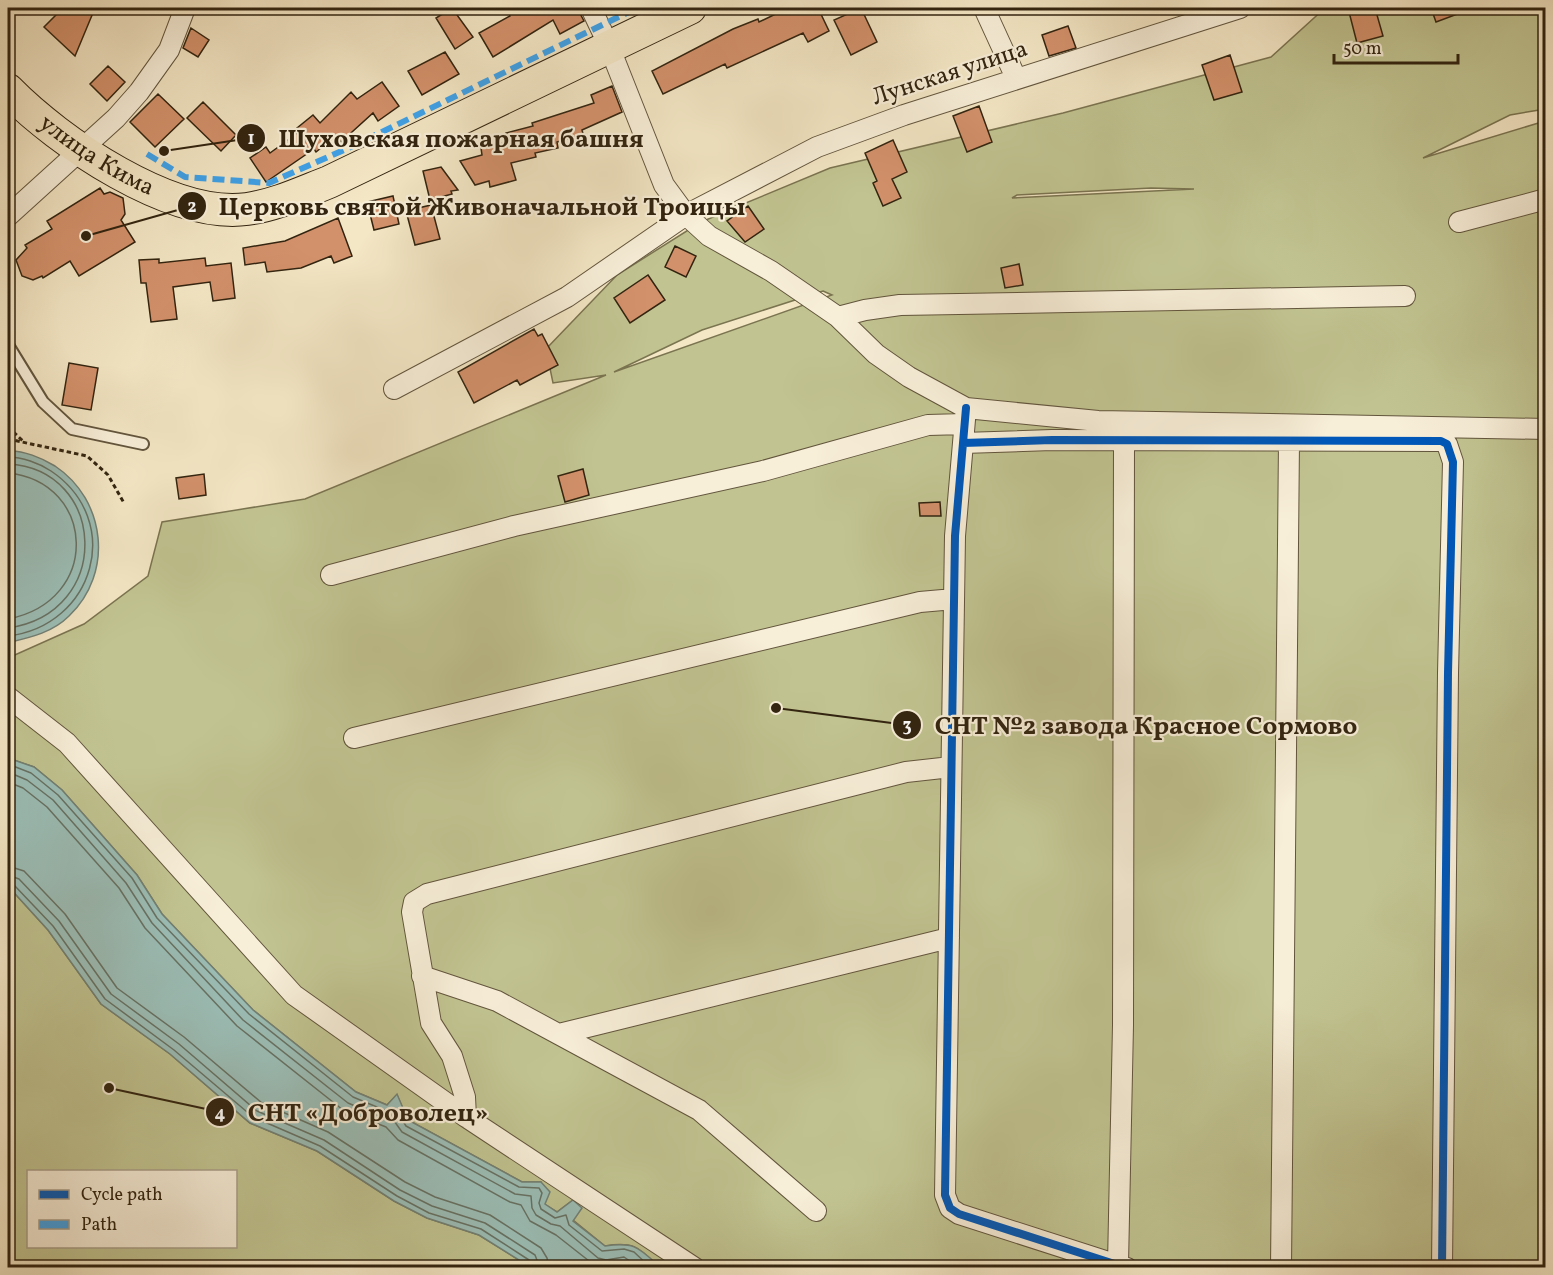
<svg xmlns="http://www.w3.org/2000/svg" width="1553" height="1275" viewBox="0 0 1553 1275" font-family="Vollkorn,serif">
<rect width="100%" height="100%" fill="#f4e7c5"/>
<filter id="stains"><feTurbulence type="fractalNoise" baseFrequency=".00333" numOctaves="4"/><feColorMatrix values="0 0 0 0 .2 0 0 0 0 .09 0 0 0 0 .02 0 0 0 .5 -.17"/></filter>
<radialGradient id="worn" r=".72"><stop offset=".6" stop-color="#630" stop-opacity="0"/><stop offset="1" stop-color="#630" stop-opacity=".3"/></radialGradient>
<path fill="#c1c491" stroke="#7a7450" stroke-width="1.5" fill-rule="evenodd" d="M1325,8h220v101l-35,6 -87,43 122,-37v1146l-885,1c-21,-20 -25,-27 -55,-22l-32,-26v-20l-16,12 -13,-8 -3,-22h-19l-114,-62 -11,-25 -10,10 -31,-13 -103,-82 -91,-96 -25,-39 -75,-85 -28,-23 -26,-9v-100l76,-34 64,-48 14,-54 143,-23 301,-124 -53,8 -7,-34 71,-74 84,-53 27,-11 2,-5 11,-1 89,-37 233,-55 208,-56zM1151,188l43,1 -182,9 5,-3zM823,291l9,4 -218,77 88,-42z
M8,886l40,44 53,74 69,50 80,69 67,28 77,50 33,17 52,17 51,32h-522zM28,1172h208v74h-208z"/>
<path fill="#9cbfb8" stroke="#728175" stroke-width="1.5" d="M8,451c15,-1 34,7 47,15 51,34 59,107 14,150 -16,16 -37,21 -58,26l-3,-1z
M8,758l26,9 28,23 75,85 25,39 91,96 103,82 31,13 10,-11 11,26 114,62h19l9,10 -5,12 12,8 16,-12 9,8 -9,13 32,25c30,-4 33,1 55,21h-130l-51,-32 -52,-17 -33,-17 -77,-50 -67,-28 -80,-69 -69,-50 -53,-74 -40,-44z"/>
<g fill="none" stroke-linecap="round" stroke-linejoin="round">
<path stroke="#677264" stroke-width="1.5" d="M8,457c14,0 31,6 43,14 74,50 43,155 -43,165
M8,464c99,5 106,149 0,164
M8,473c88,9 94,128 0,146
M8,764l23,9 27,22 74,83 25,40 92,96 104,83 31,13 11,-2 11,18 113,61 20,1 3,5 -3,10 2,6 14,9 11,-3 3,10 33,26 22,-2 10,3 17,16
M8,772l19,8 26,20 73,83 26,40 91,97 105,83 33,14 11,1 10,14 113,62 16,2 1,12 4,7 15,9 9,2 38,32 8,2 18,-3 16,11
M8,782l15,6 24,19 72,81 26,40 92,98 106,84 43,17 12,13 112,62 11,3 9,16 26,14 42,33
M8,866l16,5 41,43 52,74 67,49 78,66 66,29 77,50 30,15 55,18 51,33 6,10 2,10
M8,875l11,4 40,42 52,73 68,50 78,67 67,29 76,50 32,16 53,17 50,32 5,13
M8,883l6,2 39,41 52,73 69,51 79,67 67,29 77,50 32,17 52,16 48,31 3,8"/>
</g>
<path fill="#d3916b" stroke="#322410" stroke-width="1.5" d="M63,8h32l-20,48 -31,-29z
M452,8l21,29 -18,12 -19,-31z
M506,8h71l7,13 -24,13 -7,-14 -60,37 -14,-24 31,-17z
M788,8h30l11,23 -21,11 -5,-9 -76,35 -2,-4 -62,30 -11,-23 81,-42 25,-10 1,3z
M861,8l16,34 -26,13 -17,-35z
M1348,8h27l8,28 -26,7z
M1431,8h40v1l-35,13z
M1068,26l8,22 -27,8 -7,-21z
M191,28l18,12 -11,17 -15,-9z
M445,52l14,22 -37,21 -14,-24z
M1230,55l12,37 -28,8 -12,-35z
M108,66l17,16 -18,19 -17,-17z
M382,82l17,24 -21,15 -5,-8 -32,29 -5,-6 -20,16 -2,-3 -48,33 -16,-24 16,-11 4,6 30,-22 -3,-3 16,-13 7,8 31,-31 6,7z
M612,86l10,26 -40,18 1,4 -26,8 1,6 -23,5 1,4 -25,6 5,17 -26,7 -1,-6 -14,4 -15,-24 22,-6 -1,-7 27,-6 -2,-9 27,-7 -1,-3 62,-20 -3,-8z
M158,94l26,25 -29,28 -25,-25z
M203,102l33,33 -15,16 -34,-33z
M979,106l13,36 -25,10 -14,-36z
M893,140l14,32 -15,7 9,19 -18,8 -10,-23 4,-2 -12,-28z
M441,167l17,23 -7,1 1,3 -22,6 -7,-29z
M100,188l4,6 6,-2 13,6 2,16 -4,6 14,22 -56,34 -9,-15 -27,17 -1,-2 -9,4 -11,-4 -6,-16 11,-12 -2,-3 27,-16 -5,-8z
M393,196l6,28 -25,6 -7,-28z
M431,205l9,34 -25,6 -9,-34z
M748,206l16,23 -19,13 -18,-21z
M338,218l14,38 -18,7 -3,-7 -30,12 -34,4 -2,-10 -20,3 -2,-17 42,-7z
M675,246l21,10 -10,21 -21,-10z
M205,258l1,8 25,-3 4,35 -22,3 -3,-19 -37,5 4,32 -26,3 -5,-39h-5l-2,-23 20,-1v4z
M1019,264l4,21 -18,3 -4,-20z
M648,275l17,25 -35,23 -16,-25z
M534,329l4,7 4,-2 16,31 -38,20 -3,-5 -43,23 -16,-31z
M69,363l29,5 -7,42 -29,-5z
M583,469l6,26 -24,7 -7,-26z
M204,474l2,21 -27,4 -3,-21z
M940,502l1,14h-21l-1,-13z"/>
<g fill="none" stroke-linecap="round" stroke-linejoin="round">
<defs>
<path id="lane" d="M8,345l35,57 29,27 71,15"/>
<path id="street" d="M591,8l18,38 55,139 22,30 23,21 62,35 67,46 38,37 33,23 57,31 132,13 448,8
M984,8l32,70
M8,216l108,-98 23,-26 30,-42 16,-42
M1459,222l87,-23
M838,317l27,-7 35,-5 505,-9
M394,389l173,-92 119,-82 131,-68 87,-32 336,-107
M966,408l-11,128 -10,659 5,13 9,6 168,54
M963,443l89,-3 389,1 6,3 6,18 -5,211 -6,595
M331,575l183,-49 249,-55 165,-46 36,-1
M8,697l59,46 227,252 172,122 229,151
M354,738l566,-136 34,-3
M422,976l75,25 202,109 117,101
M559,1034l390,-96
M466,1117l-1,-20 -13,-41 -21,-33 -19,-111 2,-10 13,-8 479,-122 45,-5
M1118,1264l5,-239 1,-584
M1281,1268l8,-827"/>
<g id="primary">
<path id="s1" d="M8,90c51,52 163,129 239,119 29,-4 56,-17 82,-27l361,-174"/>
</g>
</defs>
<use href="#lane" stroke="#62553d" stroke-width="14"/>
<use href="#street" stroke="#62553d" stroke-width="22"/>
<use href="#primary" stroke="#322410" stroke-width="34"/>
<path stroke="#322410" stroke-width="3" stroke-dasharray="4.5 3" stroke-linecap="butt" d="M8,427l15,14
M8,439l79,17 21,19 16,28"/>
<use href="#lane" stroke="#f8efd9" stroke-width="10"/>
<use href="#street" stroke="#f8efd9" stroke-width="20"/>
<use href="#primary" stroke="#f4e7c5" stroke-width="32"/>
<path stroke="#3ea2ea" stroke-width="6" stroke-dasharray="12 6" stroke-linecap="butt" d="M147,154l38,23 84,6 84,-37 284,-138"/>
<defs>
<path id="cycleway" d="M966,408l-11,128 -10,659 5,13 9,6 168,54
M963,443l89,-3 389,1 6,3 6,18 -5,211 -6,595"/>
</defs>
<use href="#cycleway" stroke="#f8efd9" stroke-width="11"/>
<use href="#cycleway" stroke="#0057b8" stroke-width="8"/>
</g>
<g text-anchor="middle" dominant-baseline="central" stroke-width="4.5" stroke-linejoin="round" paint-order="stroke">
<g font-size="24" fill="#322410" stroke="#f8efd9">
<text transform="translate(950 74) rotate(-18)">Лунская улица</text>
<text stroke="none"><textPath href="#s1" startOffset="111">улица Кима</textPath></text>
</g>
</g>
<path fill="none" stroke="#322410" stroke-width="2" d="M164 151L251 138M86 236L192 206M776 708L907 725M109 1088L220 1112"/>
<g fill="#322410" stroke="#f8efd9" stroke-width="2">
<circle cx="164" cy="151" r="6"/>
<circle cx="86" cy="236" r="6"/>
<circle cx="776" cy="708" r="6"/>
<circle cx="109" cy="1088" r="6"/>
<circle cx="251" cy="138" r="15"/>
<circle cx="192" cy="206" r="15"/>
<circle cx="907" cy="725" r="15"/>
<circle cx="220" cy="1112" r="15"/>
</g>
<g font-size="18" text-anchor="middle" font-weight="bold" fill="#fff">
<text x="251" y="144">1</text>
<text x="192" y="212">2</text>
<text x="907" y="731">3</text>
<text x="220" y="1119">4</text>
</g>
<g font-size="26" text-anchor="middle" font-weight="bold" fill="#322410" stroke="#f8efd9" stroke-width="4.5" stroke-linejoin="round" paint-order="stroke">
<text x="461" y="147">Шуховская пожарная башня</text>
<text x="482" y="215">Церковь святой Живоначальной Троицы</text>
<text x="1146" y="734">СНТ №2 завода Красное Сормово</text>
<text x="368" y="1121">СНТ «Доброволец»</text>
</g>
<rect width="1553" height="1275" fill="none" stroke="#f4e7c5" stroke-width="30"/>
<rect x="9" y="9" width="1535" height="1257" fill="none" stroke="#322410" stroke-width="3"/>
<rect x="15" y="15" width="1523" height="1245" fill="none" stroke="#322410" stroke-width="1.5"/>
<rect x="27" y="1170" width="210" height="78" fill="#f8efd9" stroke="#a99e89" stroke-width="1.5"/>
<rect x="39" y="1190" width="30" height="9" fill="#0057b8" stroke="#a99e89" stroke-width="1.5"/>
<text x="81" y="1200" font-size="18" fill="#322410">Cycle path</text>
<rect x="39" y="1220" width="30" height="9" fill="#3ea2ea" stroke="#a99e89" stroke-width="1.5"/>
<text x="81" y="1230" font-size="18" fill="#322410">Path</text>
<path d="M1334 54v9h124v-9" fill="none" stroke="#322410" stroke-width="3"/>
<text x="1343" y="54" font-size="18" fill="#322410" stroke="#f8efd9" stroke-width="4.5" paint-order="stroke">50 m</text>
<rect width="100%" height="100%" filter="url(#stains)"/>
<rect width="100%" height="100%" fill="url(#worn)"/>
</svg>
